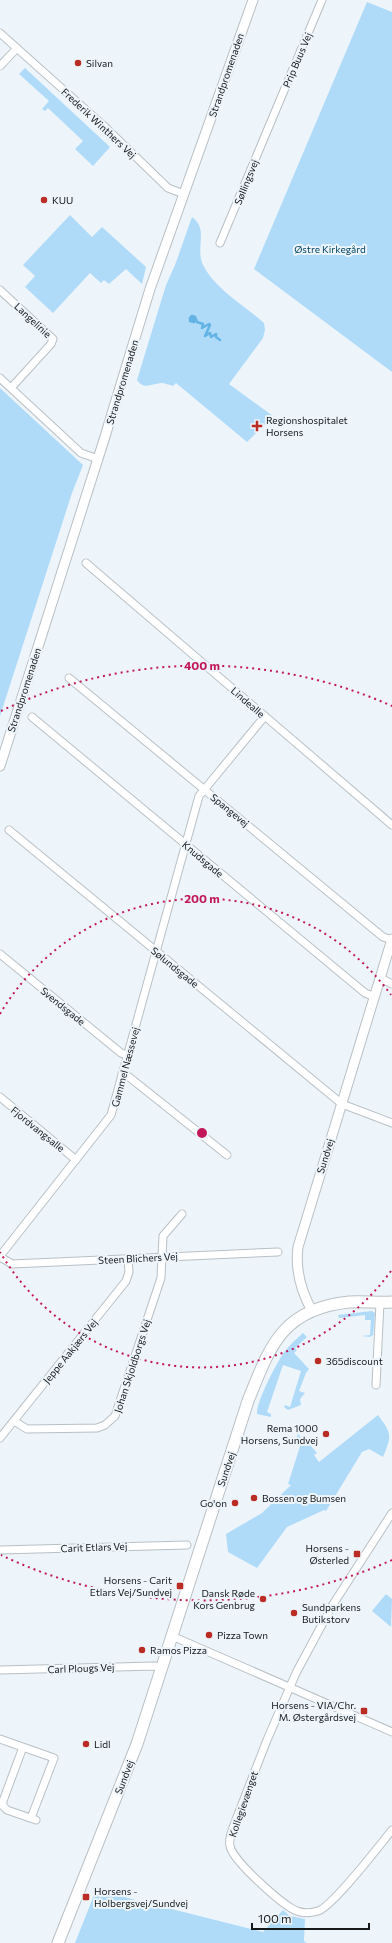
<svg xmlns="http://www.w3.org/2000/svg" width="392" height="1943" viewBox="0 0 392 1943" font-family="Commissioner,sans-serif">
<rect width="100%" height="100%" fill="#edf5fa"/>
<path fill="#afdbf9" d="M367,2l25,10v360l-138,-103z
M25,68l85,79 -17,19 -18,-17 8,-8 -35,-33 -3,3 -3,-2 7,-8 -30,-27z
M70,215l22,22 10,-10 44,40 -4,17 -16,-15 -17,15 -5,-4 -3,3 -11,-10 -37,40 -28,-26 10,-11 -12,-11z
M192,217c17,12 3,31 11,48 12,24 41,40 61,58l1,7 -2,8 -34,46 44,32 -26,26 -71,-59 -3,3c-4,-1 -8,-3 -12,-3 -10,1 -17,7 -24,-3l29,-95 9,-20z
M0,388l83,77 -11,28 -72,223z
M372,1311l3,2 -2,22 -3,2 -8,-1 8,-1 1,-15h-6v-5l-26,3 -1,-3z
M303,1333l4,4 -12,11 2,2 -3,3 15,16 -3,4 -7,18 6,2 -5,6 1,6 -13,5 -4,-3 1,-2 5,2 11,-36 -18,-6 -16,47 4,2v3l-14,-3c-1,-12 20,-52 28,-63 5,-6 11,-12 18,-18z
M378,1415c14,19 14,20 5,42l-14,-8 -7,3 -36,59 -2,-1 -37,17 -30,41 -29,-16 -2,-18 36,-21 29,-28 -3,-1 14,-44 -6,-1 2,-5 4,5 2,-1 13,15 -3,2 5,7z
M386,1594l6,5 -1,28 -19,-16z
M96,1890l167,42 20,-22 7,6 15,3 -1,22 3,2h-232z"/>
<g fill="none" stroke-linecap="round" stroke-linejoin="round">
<path stroke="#63b3e5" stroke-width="2.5" d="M192,319l1,1 -2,-1 2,-2 2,2 -1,3 -4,-1v-3l2,-2 3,1 2,5 6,2 -1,4 7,-4 1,1 -5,11 5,-3 1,4 5,-3v3l4,3"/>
<defs>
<path id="minor" d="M0,33l104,93 64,62 16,6
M0,66l17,-18
M220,243l102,-243
M0,290l53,49 -2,5 -40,44
M0,378l81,75 17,6
M86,563l306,262
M69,678l314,259 9,3
M32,717l333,276 10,4
M9,830l333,274 50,19
M0,954l121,99 6,2
M380,978l12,6
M122,1074l7,3 98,78
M0,1097l76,63
M0,1256l111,-141 88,-319 66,-80
M0,1257l12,7 266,-12
M376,1385l4,-82
M14,1421l13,8 70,-1 8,-3 10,-9 46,-138 2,-42 19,-22
M0,1438l126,-157 3,-9 -1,-13
M392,1513l-60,93 -36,67 -29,67 -30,77c-3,9 -9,20 -7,29 2,14 53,60 67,65 7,3 14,2 21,0 15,-5 61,-65 74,-81
M0,1550l187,-5
M172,1636l220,96
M0,1670l155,-4 7,2
M0,1739l54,19 -23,60
M23,1747l-20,54v5l4,4 29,10"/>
<path id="tertiary" d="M0,766l103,-323 47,-154 103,-289
M312,1311c-11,-20 -17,-41 -14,-64l94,-308"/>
<path id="secondary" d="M58,1943l79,-199 111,-343c22,-55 34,-92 101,-99 14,-1 29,1 43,0"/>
</defs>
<use href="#minor" stroke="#b9c0c5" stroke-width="9"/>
<use href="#tertiary" stroke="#b9c0c5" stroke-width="11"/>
<use href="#secondary" stroke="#b9c0c5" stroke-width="13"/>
<use href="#minor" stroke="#fff" stroke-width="7"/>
<use href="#tertiary" stroke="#fff" stroke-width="9"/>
<use href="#secondary" stroke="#fff" stroke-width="11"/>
</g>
<g fill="none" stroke="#c2185b" stroke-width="2" stroke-dasharray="2 4">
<path d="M391 1271A234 234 0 0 1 0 1252M0 1014A234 234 0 0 1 391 995"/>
<path d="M392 1560A467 467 0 0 1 1 1555M1 711A467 467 0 0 1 392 706"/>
</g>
<g fill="#ba2c24" stroke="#edf5fa" stroke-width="1.5">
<circle cx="78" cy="63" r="4"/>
<circle cx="44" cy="200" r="4"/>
<path d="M255 420h4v4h4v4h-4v4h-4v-4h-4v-4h4z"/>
<circle cx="318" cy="1361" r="4"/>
<circle cx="326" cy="1434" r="4"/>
<circle cx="254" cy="1498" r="4"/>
<circle cx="235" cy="1503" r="4"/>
<rect x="353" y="1550" width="8" height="8" rx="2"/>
<rect x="176" y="1582" width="8" height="8" rx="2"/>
<circle cx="263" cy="1599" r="4"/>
<circle cx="294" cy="1613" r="4"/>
<circle cx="209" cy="1635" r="4"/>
<circle cx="142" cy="1650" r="4"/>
<rect x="360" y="1707" width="8" height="8" rx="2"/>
<circle cx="86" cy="1744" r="4"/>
<rect x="82" y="1893" width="8" height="8" rx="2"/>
</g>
<g text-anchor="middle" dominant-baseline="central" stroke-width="4" stroke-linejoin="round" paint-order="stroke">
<g font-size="10" fill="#16181a" stroke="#edf5fa">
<text transform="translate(297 60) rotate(-67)">Prip Buus Vej</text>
<text transform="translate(226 75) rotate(-71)">Strandpromenaden</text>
<text transform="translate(99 123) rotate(43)">Frederik Winthers Vej</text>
<text transform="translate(246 182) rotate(-68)">Søllingsvej</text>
<text transform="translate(33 320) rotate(43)">Langelinie</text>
<text transform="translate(122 382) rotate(-73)">Strandpromenaden</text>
<text transform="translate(24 690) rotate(-72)">Strandpromenaden</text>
<text transform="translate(248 702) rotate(41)">Lindealle</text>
<text transform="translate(230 810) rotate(39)">Spangevej</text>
<text transform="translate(203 859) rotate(40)">Knudsgade</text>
<text transform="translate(175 967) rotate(39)">Sølundsgade</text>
<text transform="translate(63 1006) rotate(39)">Svendsgade</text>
<text transform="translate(125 1067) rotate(-75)">Gammel Næssevej</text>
<text transform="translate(38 1129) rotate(39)">Fjordvangsalle</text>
<text transform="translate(325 1156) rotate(-73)">Sundvej</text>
<text transform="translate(138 1258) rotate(-3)">Steen Blichers Vej</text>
<text transform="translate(70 1351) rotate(-51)">Jeppe Aakjærs Vej</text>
<text transform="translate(132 1366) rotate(-72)">Johan Skjoldborgs Vej</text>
<text transform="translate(226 1469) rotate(-71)">Sundvej</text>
<text transform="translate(94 1547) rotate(-2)">Carit Etlars Vej</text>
<text transform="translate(81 1668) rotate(-2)">Carl Plougs Vej</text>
<text transform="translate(124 1777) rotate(-69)">Sundvej</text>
<text transform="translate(243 1804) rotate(-71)">Kollegievænget</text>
</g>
<g font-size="10" fill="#16181a" stroke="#edf5fa" text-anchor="start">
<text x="86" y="63">Silvan</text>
<text x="52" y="200">KUU</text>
<text x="266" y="420">Regionshospitalet<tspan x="266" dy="12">Horsens</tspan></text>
<text x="326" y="1361">365discount</text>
<text x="318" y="1428" text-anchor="end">Rema 1000<tspan x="318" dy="12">Horsens, Sundvej</tspan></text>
<text x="262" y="1498">Bossen og Bumsen</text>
<text x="227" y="1503" text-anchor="end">Go'on</text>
<text x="349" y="1548" text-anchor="end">Horsens -<tspan x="349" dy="12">Østerled</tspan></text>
<text x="172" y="1580" text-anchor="end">Horsens - Carit<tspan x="172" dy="12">Etlars Vej/Sundvej</tspan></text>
<text x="255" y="1593" text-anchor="end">Dansk Røde<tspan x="255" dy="12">Kors Genbrug</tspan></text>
<text x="302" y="1607">Sundparkens<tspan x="302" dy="12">Butikstorv</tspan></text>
<text x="217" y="1635">Pizza Town</text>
<text x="150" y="1650">Ramos Pizza</text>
<text x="356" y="1705" text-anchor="end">Horsens - VIA/Chr.<tspan x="356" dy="12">M. Østergårdsvej</tspan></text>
<text x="94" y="1744">Lidl</text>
<text x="94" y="1891">Horsens -<tspan x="94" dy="12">Holbergsvej/Sundvej</tspan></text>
</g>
<g font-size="10" fill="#004465" stroke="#edf5fa">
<text x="330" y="249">Østre Kirkegård</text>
</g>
</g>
<circle cx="202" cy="1133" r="6" fill="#c2185b" stroke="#edf5fa" stroke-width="2"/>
<g font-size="12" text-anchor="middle" font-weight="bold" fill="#c2185b" stroke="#edf5fa" stroke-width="4" stroke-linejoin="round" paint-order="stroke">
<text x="202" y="670">400 m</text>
<text x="202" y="903">200 m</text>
</g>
<path d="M252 1923v6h117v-6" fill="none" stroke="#16181a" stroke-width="2"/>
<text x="258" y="1923" font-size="12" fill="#16181a" stroke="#edf5fa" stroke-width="3" paint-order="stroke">100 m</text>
</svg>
